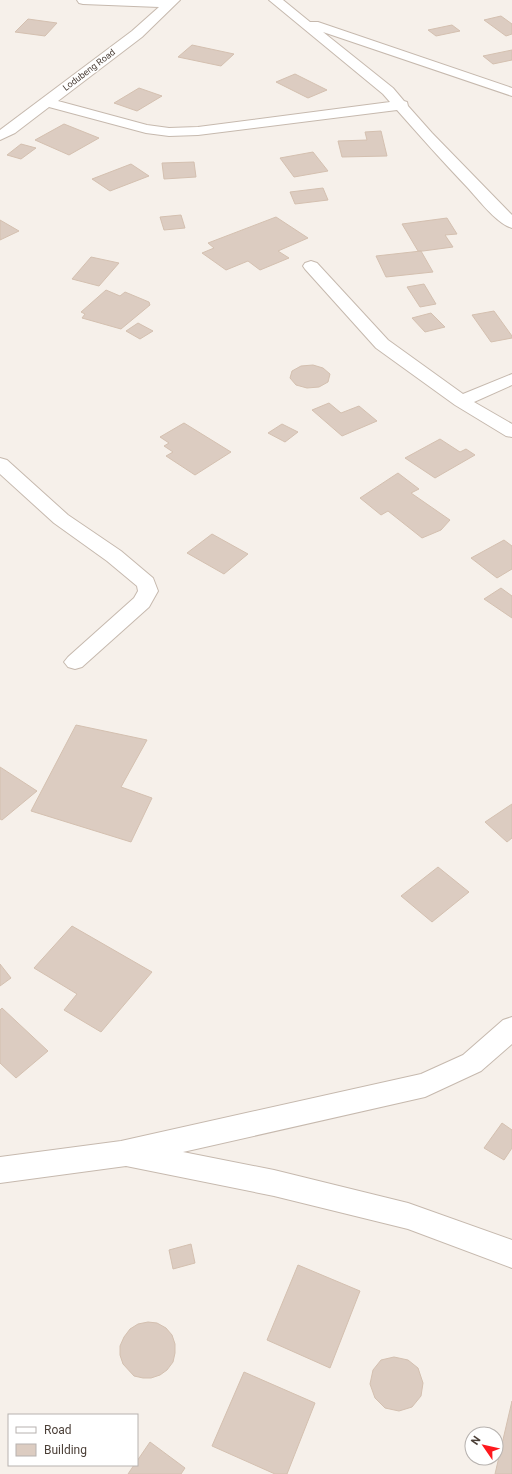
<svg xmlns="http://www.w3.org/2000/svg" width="512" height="1474" viewBox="0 0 512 1474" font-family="Roboto,sans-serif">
<rect width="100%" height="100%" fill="#f6f0ea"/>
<path fill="#dcccc1" stroke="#d4c0b0" d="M501,16l11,8v10l-6,2 -22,-16z
M28,19l29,4 -12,13 -30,-4z
M452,25l8,6 -24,5 -8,-6z
M192,45l42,9 -13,12 -43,-9z
M512,50v10l-19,4 -10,-8z
M295,74l32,16 -19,8 -32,-16z
M139,88l23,8 -25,15 -23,-8z
M64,124l35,14 -30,17 -34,-15z
M381,131l6,25 -45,1 -4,-16 29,-1 -2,-8z
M21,144l15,4 -15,11 -14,-4z
M313,152l15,19 -34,6 -14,-19z
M194,162l2,15 -32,2 -2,-16z
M131,164l18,12 -39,15 -18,-12z
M323,188l5,12 -33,4 -5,-12z
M181,215l4,13 -21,2 -4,-13z
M276,217l32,21 -30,13 11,7 -29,12 -12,-9 -22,9 -24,-17 12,-5 -6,-5z
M447,218l10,16 -12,1 8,12 -30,4h-5l-16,-27z
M0,220l19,11 -19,9z
M421,251l12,21 -47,5 -10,-21z
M91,257l28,6 -20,23 -27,-7z
M424,284l12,20 -16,3 -13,-20z
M106,290l14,6 5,-4 24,10 1,3 -29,24 -39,-11 3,-4 -4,-2z
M494,311l18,25v2l-21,4 -19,-27z
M431,313l14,14 -20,5 -13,-14z
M138,323l15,8 -13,8 -14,-8z
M313,365l10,3 7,6 -2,8 -9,5 -12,1 -11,-3 -6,-7 2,-7 9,-5z
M329,403l12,10 18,-7 18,15 -35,15 -30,-26z
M184,423l47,29 -36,23 -29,-19 7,-4 -9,-6 5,-3 -9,-6z
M282,424l16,8 -13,10 -17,-9z
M440,439l20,13 6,-3 9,6 -40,23 -30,-20z
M398,473l21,16 -8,4 39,27 -9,10 -19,8 -34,-27 -7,4 -21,-17z
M212,534l36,20 -24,20 -37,-21z
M504,540l8,6v23l-15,9 -26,-20z
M501,588l11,8v22l-28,-19z
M76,725l71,15 -26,47 31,11 -21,44 -100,-31z
M0,767l37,24 -35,29 -2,-1z
M512,804v34l-5,4 -22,-20z
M438,867l31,25 -37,30 -31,-26z
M72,926l80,46 -51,60 -37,-22 13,-16 -43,-26z
M0,964l11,14 -11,8z
M2,1008l46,43 -32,27 -16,-15v-53z
M502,1123l10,7v18l-8,12 -20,-12z
M191,1244l4,19 -22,6 -4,-19z
M298,1265l62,26 -30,77 -63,-28z
M148,1322l9,1 9,5 6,7 3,9v9l-2,9 -6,8 -7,5 -9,3h-8l-9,-2 -11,-12 -3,-9v-9l4,-9 6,-8 8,-5z
M394,1357l14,3 10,8 5,15 -2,13 -9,11 -13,4 -14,-3 -10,-10 -5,-14 3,-14 8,-10z
M244,1372l71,31 -28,71h-12l-63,-28z
M512,1401v73h-17z
M150,1442l35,26 -4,6h-53l6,-9h3v-4z"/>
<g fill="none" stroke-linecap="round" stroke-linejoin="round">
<defs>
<path id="minor" d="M77,0h103l-38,37 -84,64 89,24 22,3 29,-1 192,-25 -7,-8 -114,-94h14l27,22h8l194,66v8l-189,-64 70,56 11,13 3,1 1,4 24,27 80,82v13c-15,-4 -34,-29 -45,-41 -24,-25 -47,-51 -70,-77l-199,25 -29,1 -23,-3 -97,-26 -34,26 -15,7v-10l132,-99 27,-24 -76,-3 -4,-1z
M311,261l6,2 71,77 75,54 49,-20v11l-38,17 38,22v13l-6,-1 -51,-31 -79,-57 -71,-79 -2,-3 2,-3z
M0,458l7,2 61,55 53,36 32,27 5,13 -9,16 -67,60 -7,2 -7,-2 -4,-5 4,-5 66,-59 4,-7 -1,-5 -30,-25 -53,-38 -54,-49z
M512,1017v27l-31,27 -56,26 -242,55 91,18 134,33 104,37v28l-104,-39 -134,-33 -148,-30 -126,17v-26l121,-16 300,-67 42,-19 40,-35z"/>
</defs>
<use href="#minor" stroke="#c6b9ae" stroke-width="2"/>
<use href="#minor" fill="#fff" fill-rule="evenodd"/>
</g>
<g text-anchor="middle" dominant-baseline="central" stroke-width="3" stroke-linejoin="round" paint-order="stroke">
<g font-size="9" fill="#4b3f37" stroke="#fff">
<text transform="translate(89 70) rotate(-37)">Lodubeng Road</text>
</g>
</g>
<rect x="8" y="1414" width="130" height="52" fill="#ffffff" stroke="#b7b2af"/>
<rect x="16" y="1427" width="20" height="6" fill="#ffffff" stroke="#b7b2af"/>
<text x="44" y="1434" font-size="12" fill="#4b3f37">Road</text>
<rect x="16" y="1444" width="20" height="12" fill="#dcccc1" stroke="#b7b2af"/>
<text x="44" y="1454" font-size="12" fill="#4b3f37">Building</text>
<g transform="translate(484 1446) rotate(304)"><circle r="19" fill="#ffffff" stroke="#b7b2af"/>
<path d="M0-3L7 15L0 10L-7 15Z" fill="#ff181d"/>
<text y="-6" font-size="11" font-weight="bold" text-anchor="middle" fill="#4b3f37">N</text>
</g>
</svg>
